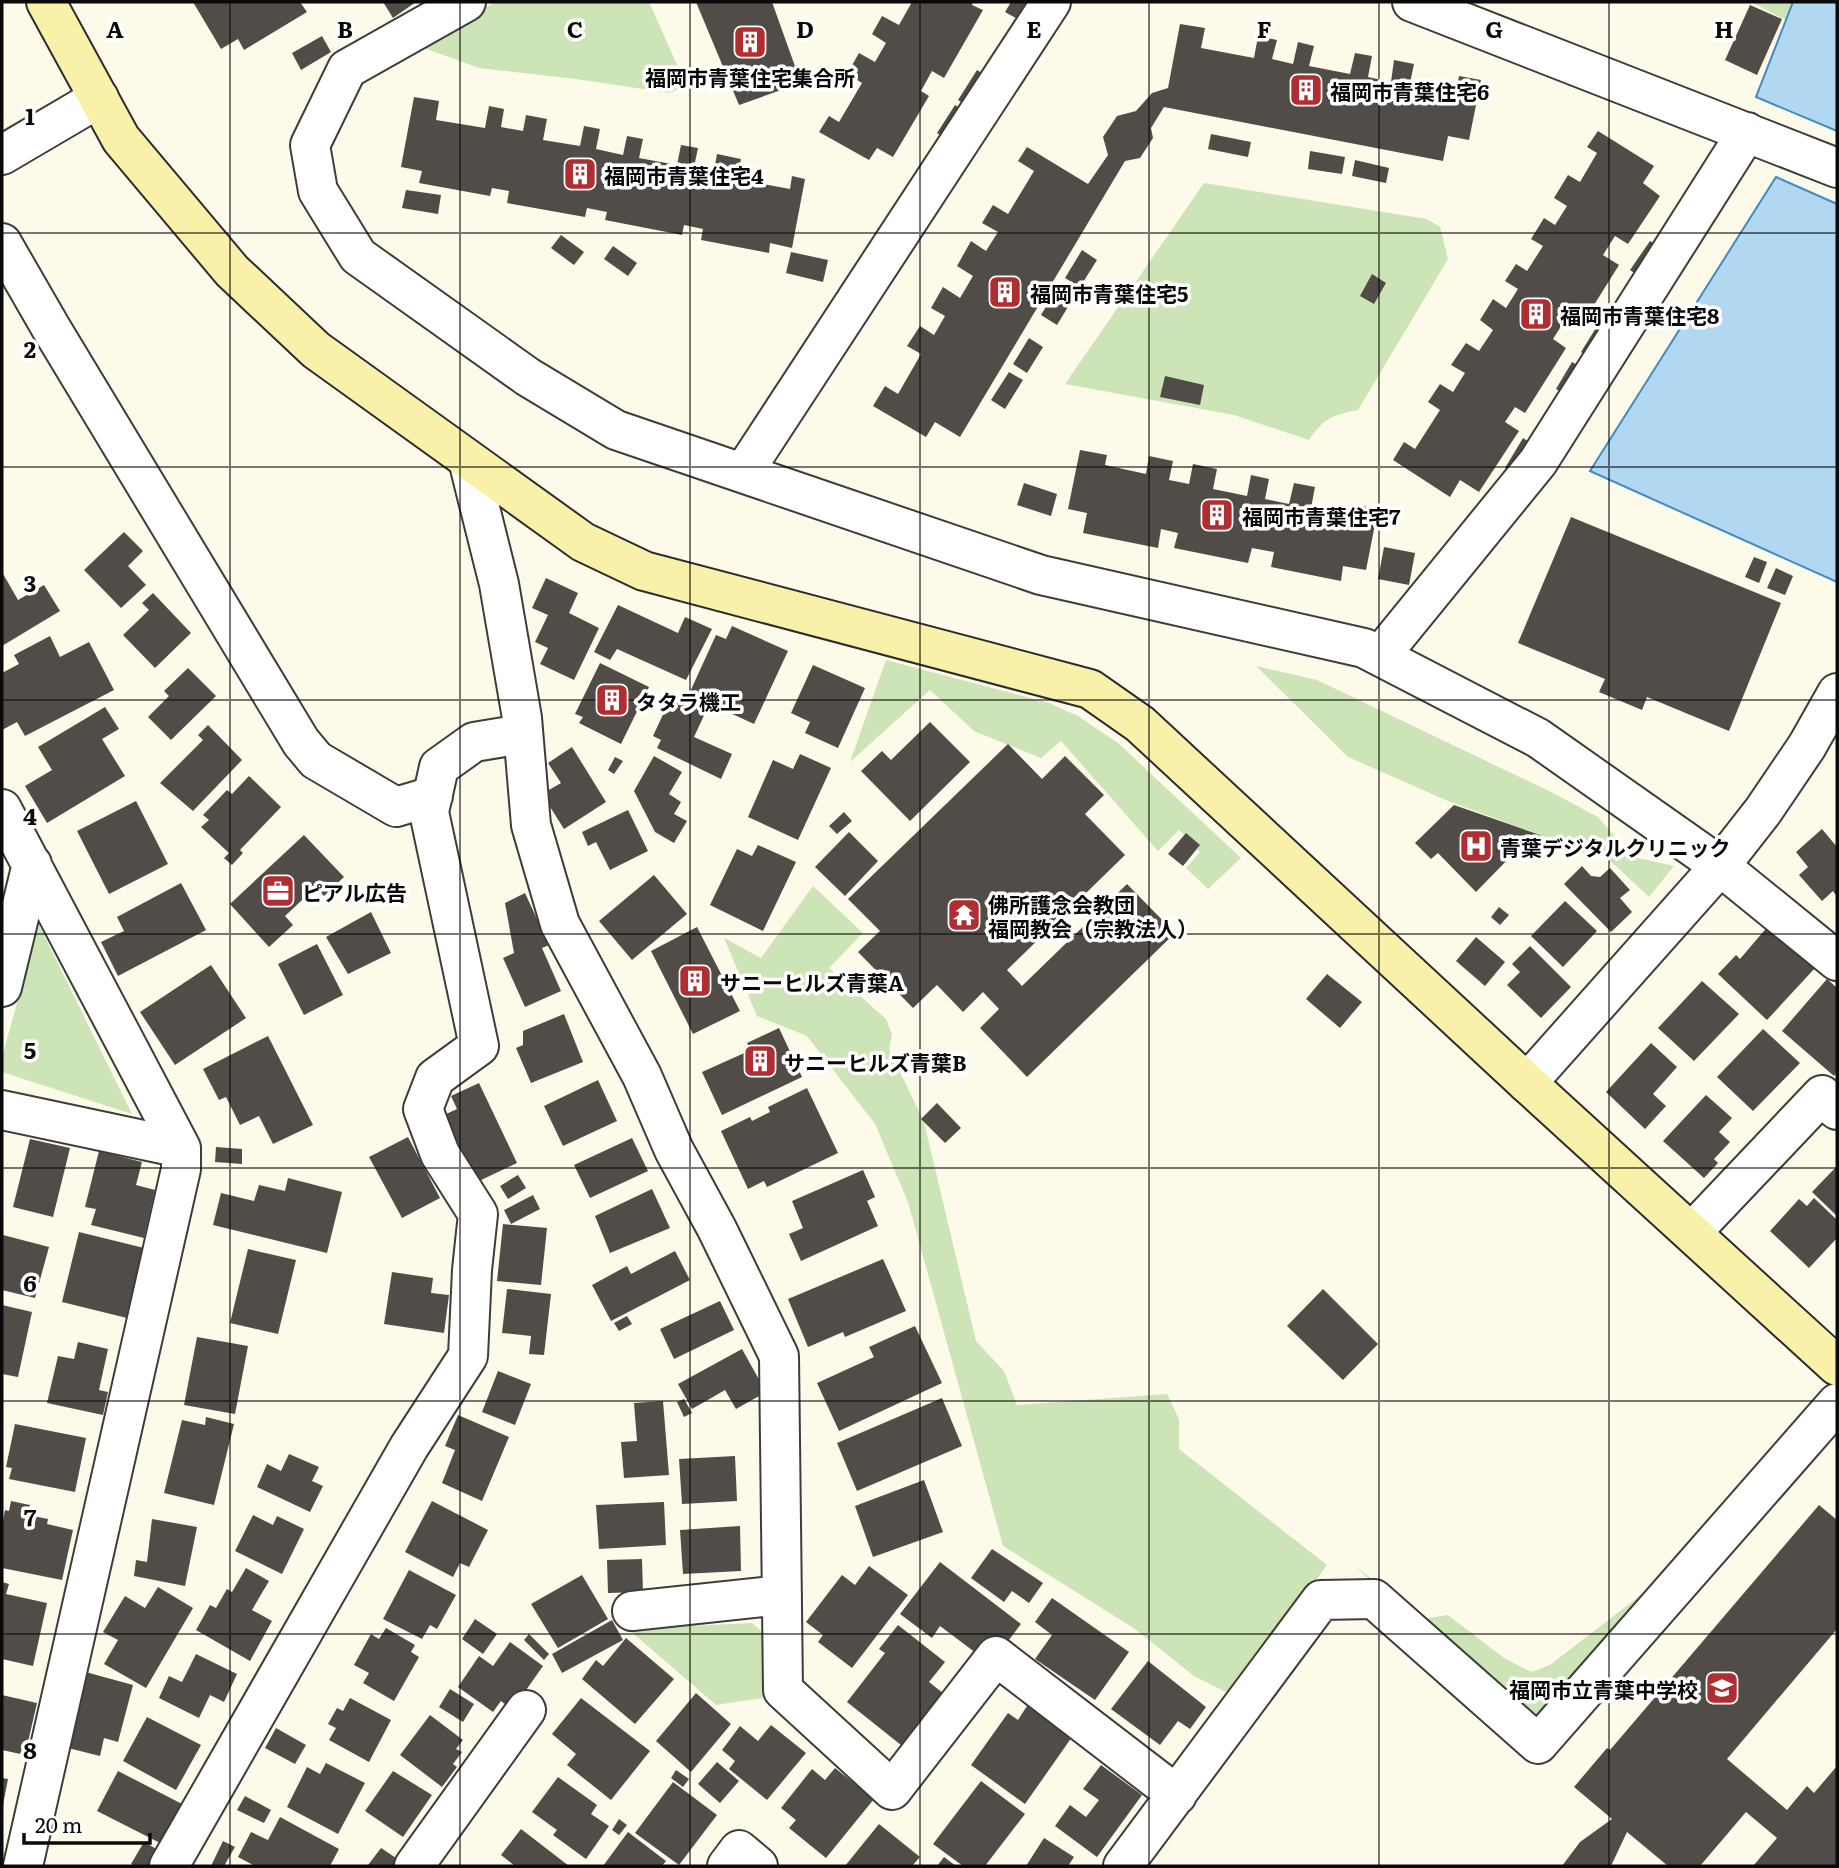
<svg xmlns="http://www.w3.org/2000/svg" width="1839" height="1868" viewBox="0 0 1839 1868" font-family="Literata,'Noto Sans JP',serif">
<rect width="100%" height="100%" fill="#fdfaea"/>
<path fill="#cde4b7" d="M495,2h154l37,83 -16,8 -94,-14 -97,-11 -58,-21z
M1751,2h42l-7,18z
M1204,183l223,36 13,8 8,32 -90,151c-26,5 -34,8 -49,30l-75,-25 -169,-31z
M886,660l163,43 29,13 40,27 123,115 -33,31 -22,-21 14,-16 -21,-22 -21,21 -97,-110 -20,17 -67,-27 -44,-41 -80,72z
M1256,666l61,14 234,112 47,25 23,27 17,14 36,8 -25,31 -46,-43 -28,-2 -32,-16 -95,-35 -100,-44z
M813,886l50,47 -34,35 57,51 6,15 -3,15 35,73 52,219 28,30 13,34 150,-11 12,25v30l148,116 -95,130 -38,-19 -59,-47 -132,-83 -95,-344 -33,-78 -68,-88 -50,-20 -33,-78 37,20z
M39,925l93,189 -130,-42v-15z
M1353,1564l69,55 26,-4 56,43 27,14 19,-7 110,-85 -126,150z
M752,1623l16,14 -5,61 -47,7 -88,-76z"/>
<path fill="#b2d8f1" stroke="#3f8bc2" stroke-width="2" d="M1793,2h44v129l-81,-34z
M1776,177l61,27v378l-247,-111z"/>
<path fill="#524c48" d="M193,2h107l7,10 -63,38 -6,-11 -17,10z
M383,2h33l-23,16z
M696,2h76l29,81 -62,22z
M912,2h61l-1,3 11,5 -39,68 -12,-7 -11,20 8,5 -36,61 -16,-9 -8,12 -50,-28 10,-16 10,6 23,-39 -15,-9 12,-21 16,9 11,-19 -14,-9 10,-18 17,9z
M1011,2h21l-11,19 -16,-9z
M1750,5l32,14 -25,56 -32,-15z
M1180,24l25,4 -4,20 53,10 4,-22 19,4 -5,19 21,5 5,-22 16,4 -5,20 41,8 5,-21 17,3 -4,21 23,5 3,-22 20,4 -4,19 46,10 3,-17 22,4 -12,60 -21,-4 -5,25 -279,-54 -13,21 2,10 -13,20 -15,3 -165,276 -25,-15 -9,15 -53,-31 12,-20 13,8 23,-40 -14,-8 13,-20 14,9 11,-19 -14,-8 12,-21 17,11 13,-22 -16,-10 14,-25 15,10 12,-19 -16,-9 11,-18 15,9 26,-43 -16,-10 9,-14 61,37 20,-29 -5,-18 14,-21 19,-5 16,-18 16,-5z
M322,36l9,16 -30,18 -9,-17z
M977,70l16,10 -19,31 -16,-11z
M414,97l25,4 -3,19 49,8 4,-22 15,3 -3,18 22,4 3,-16 21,4 -4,21 37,6 4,-20 16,3 -4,20 27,6 4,-19 16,3 -4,19 38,7 4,-20 17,3 -4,19 20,4 3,-17 24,5 -4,20 53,10 2,-13 13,3 -13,69 -22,-5 -1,10 -68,-13 2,-11 -19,-4 -2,10 -77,-15 2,-8 -20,-4 -2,9 -78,-14 2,-12 -17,-3 -2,8 -71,-13 3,-12 -21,-4z
M955,105l16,10 -18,28 -16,-10z
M1598,131l56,35 -11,17 17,13 -32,48 -13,-8 -12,19 16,10 -40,64 -14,-9 -12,19 13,9 -41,65 -10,-6 -10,15 14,9 -40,61 -19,-12 -10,17 -57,-37 11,-18 11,7 25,-39 -12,-8 12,-18 13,8 12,-19 -14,-8 15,-22 13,8 14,-21 -13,-10 13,-21 13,9 12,-19 -13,-8 11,-17 11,7 16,-25 -12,-7 13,-21 11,7 12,-19 -13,-8 14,-23 12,7 17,-29 -10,-6z
M1211,134l40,8 -3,15 -40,-8z
M1310,151l35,6 -3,17 -34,-5z
M1355,160l34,8 -3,15 -34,-7z
M406,190l35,5 -3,19 -36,-6z
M561,235l23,17 -10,13 -23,-17z
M1650,241l15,9 -21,30 -14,-10z
M613,246l24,17 -9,13 -24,-17z
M1082,250l15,10 -17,27 -15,-9z
M791,252l37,8 -5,22 -37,-9z
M1372,274l14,9 -12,21 -14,-8z
M1058,287l16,10 -17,28 -16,-10z
M1599,323l16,9 -19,30 -15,-10z
M1029,338l14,9 -16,26 -14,-9z
M1572,362l16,9 -16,28 -16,-10z
M1009,372l14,8 -18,29 -14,-9z
M1165,376l39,9 -4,20 -40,-8z
M1523,438l16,10 -19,31 -15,-11z
M1080,450l27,5 -2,10 41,9 3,-18 24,5 -4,19 20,4 4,-20 24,5 -4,20 34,7 4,-21 18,4 -4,20 24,5 5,-21 21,4 -4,21 48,9 3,-11 16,3 -12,61 -23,-4 -2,15 -70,-14 3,-15 -22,-4 -4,15 -74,-15 4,-15 -17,-4 -3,19 -75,-15 4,-20 -19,-4z
M1024,483l33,11 -6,22 -34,-11z
M1571,517l210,86 -52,128 -82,-34 -5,13 -43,-18 6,-13 -87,-36z
M124,532l19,19 -15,15 18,19 -25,23 -37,-38z
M1384,547l31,6 -6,32 -31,-6z
M1754,557l13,5 -8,21 -14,-6z
M1776,568l17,8 -8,19 -18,-7z
M2,572l16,28 26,-15 16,26 -58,35z
M546,578l32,15 -9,20 30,15 -25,52 -34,-16 8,-16 -13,-6 13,-27 -16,-7z
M153,593l38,40 -36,35 -32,-33 26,-25 -7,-7z
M618,605l60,28 7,-16 27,12 -26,51 -69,-31 -7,11 -16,-8z
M732,626l56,25 -34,73 -65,-30 27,-59 10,4z
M50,636l10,21 29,-15 25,48 -89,46 -8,-14 -15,8v-57l17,-9 -5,-9z
M600,663l49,24 -28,57 -42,-21 4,-6 -8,-3z
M813,665l52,23 -27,60 -33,-15 5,-11 -19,-9z
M188,668l28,28 -45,44 -23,-23 21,-21 -5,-5z
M673,693l35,14 -14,30 38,17 -11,25 -64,-31 4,-8 -8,-4z
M105,707l14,22 -17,10 23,37 -78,47 -22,-37 27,-16 -14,-23z
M930,722l40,40 -60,59 -49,-50 21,-20 9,9z
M208,725l34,35 -49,51 -33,-28 43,-43 -5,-5z
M1008,744l34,35 23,-23 39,39 -19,19 40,41 -118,115 15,16 105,-102 48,49 -148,144 -47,-49 19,-19 -16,-17 -20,20 -26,-27 -24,23 -55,-56 22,-21 -32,-32z
M572,747l34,55 -42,27 -22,-35 19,-11 -13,-20z
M800,754l31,14 -33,72 -50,-23 25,-57 20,9z
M654,756l28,16 -13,22 12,8 -7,12 13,7 -13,22 -19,-11 -21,-41z
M615,757l8,4 -9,13 -6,-4z
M249,776l32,31 -41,43 3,3 -11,12 -8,-7 5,-5 -28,-26 8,-7 -6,-5 24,-25 5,4z
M136,801l32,63 -59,30 -32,-63z
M1454,805l89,31 -21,21 -5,-7 -41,42 -38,-39 -7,6 -16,-16z
M628,810l20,41 -38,19 -14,-28 -8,4 -6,-14z
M844,812l8,9 -15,13 -8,-8z
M1822,829l15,18v50l-4,-6 -11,10 -23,-26 9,-8 -12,-15z
M849,832l29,29 -33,35 -30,-29z
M1186,833l14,12 -17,21 -15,-12z
M304,835l40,42 -20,19 -8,-9 -31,29 8,9 -24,22 -39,-43z
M758,845l38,17 -33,69 -53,-26 27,-56 15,7z
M1582,866l9,10 9,1 10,-9 20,22 -10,8 12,14 -21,20 -47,-48z
M654,875l33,39 -55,46 -33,-39z
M181,883l25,47 -88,46 -17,-34 23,-11 -7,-14z
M525,893l24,52 -7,3 19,43 -36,16 -22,-49 11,-5 -9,-50z
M1565,901l32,30 -34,36 -32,-31z
M1499,907l10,8 -9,10 -9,-8z
M371,912l20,41 -43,21 -22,-37z
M1769,925l47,42 -49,53 -49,-46 18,-19 4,4z
M697,927l43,84 -47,23 -42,-83z
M1476,937l29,25 -20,24 -29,-25z
M317,944l26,51 -39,20 -26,-51z
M1530,946l41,41 -30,31 -34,-33 13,-13 -8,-8z
M211,965l35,53 -71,47 -35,-53z
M1327,974l35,28 -22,26 -34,-29z
M1827,979l10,9v84l-3,4 -52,-45z
M1702,981l37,33 -45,47 -36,-33z
M564,1014l19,48 -52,21 -15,-35 7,-3v-14z
M779,1028l23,49 -80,38 -20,-43 49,-22 -4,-7z
M1763,1029l37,34 -47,48 -36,-34z
M268,1036l45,89 -40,19 -14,-28 -19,9 -14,-28 -7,3 -16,-31z
M1651,1043l26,24 -24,27 13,12 -21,23 -39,-37z
M598,1080l19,41 -54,25 -19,-40z
M479,1083l38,80 -40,19 -33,-67 13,-6 -6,-13z
M807,1088l31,65 -71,34 -3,-6 -16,8 -27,-58 29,-14 2,4 18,-9 -2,-5z
M1706,1095l26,23 -13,14 11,10 -16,17 4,4 -14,15 -41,-37z
M937,1103l24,25 -16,15 -24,-24z
M408,1137l32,61 -38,20 -33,-61z
M632,1138l16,33 -58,27 -16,-33z
M30,1139l40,9 -17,69 -40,-10z
M216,1147l26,2v15l-27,-2z
M99,1151l43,11 -6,23 19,5 -11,48 -53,-13 5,-16 -11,-2z
M1837,1166v50l-25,-24z
M863,1170l12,27 -8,4 11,25 -77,35 -12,-27 14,-6 -11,-27z
M518,1175l8,13 -18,11 -8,-13z
M288,1178l54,14 -15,61 -114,-28 8,-32 33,8 5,-16 26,6z
M652,1189l18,39 -60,25 -15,-37z
M533,1195l7,14 -29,15 -7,-14z
M1814,1198l23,22v18l-28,30 -39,-37 29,-32 8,7z
M503,1224l44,4 -6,57 -44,-4z
M79,1232l65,16 -17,70 -65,-16z
M3,1235l46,12 -14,51 -33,-8z
M248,1249l48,11 -18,74 -48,-11z
M675,1251l15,29 -79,41 -19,-36 35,-19 4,8z
M883,1259l23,52 -61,26 -2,-5 -35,15 -20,-48z
M392,1272l41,6 -2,15 18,2 -5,38 -60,-9z
M507,1289l44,5 -7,61 -15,-1 2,-18 -29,-3z
M1323,1289l55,55 -35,36 -56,-54z
M720,1301l14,29 -60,29 -14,-30z
M2,1305l30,7 -14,65 -16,-3z
M627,1316l5,8 -13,7 -5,-8z
M915,1326l27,57 -103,48 -22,-48 57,-26 -5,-10z
M197,1337l51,9 -13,68 -51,-9z
M78,1342l30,7 -9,41 9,2 -5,23 -56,-12 11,-47 16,3z
M742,1349l24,43 -30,17 -11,-19 -33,19 -14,-25z
M498,1371l33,13 -16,41 -33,-13z
M942,1398l20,48 -105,45 -20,-48z
M684,1399l8,14 -8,4 -7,-15z
M663,1401l6,74 -45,3 -3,-36 16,-1 -3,-38z
M458,1415l51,22 -27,64 -40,-18 13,-33 -10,-4z
M206,1417l28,7 -20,81 -50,-12 18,-73 23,5z
M15,1424l71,14 -11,54 -66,-13 3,-11 -6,-1z
M289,1454l30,13 -7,14 11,5 -13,26 -53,-25 10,-23 14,7z
M735,1456l2,45 -55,3 -3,-45z
M924,1480l19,52 -70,25 -18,-51z
M11,1501l19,4 -2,10 20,4 -1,5 26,6 -11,50 -60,-12v-42l3,-16 4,1z
M432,1501l56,29 -19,37 -9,-4 -7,14 -48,-25z
M664,1502l2,43 -67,4 -3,-44z
M1819,1505l18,15v109l-110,130 60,51 20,-24 7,7 23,-27v100h-84l24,-28 -31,-26 -46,54h-32l-41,-34 -16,34h-49l18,-24 32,-23 -38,-32 33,-39 3,2z
M253,1515l20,10 4,-9 27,13 -22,45 -47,-23z
M152,1519l45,8 -12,59 -51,-10 2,-16 11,2z
M740,1526l1,45 -58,3 -3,-44z
M992,1549l51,34 -14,20 -17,-12 -8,11 -33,-24z
M642,1559l1,33 -35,1 -1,-33z
M940,1562l81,62 -19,25 -14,-11 -12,15 -36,-27 -8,12 -32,-24z
M869,1566l39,29 -56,73 -34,-26 5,-7 -17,-13 36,-47 13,10z
M246,1568l23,13 -17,29 20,11 -22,40 -54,-31 14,-25 6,3 11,-19 5,3z
M409,1570l47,25 -19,34 -7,-4 -8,14 -39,-20z
M582,1575l26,44 -50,29 -27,-44z
M2,1582l7,2 -3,10 41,9 -14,63 -31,-7z
M158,1587l35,21 -47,80 -42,-24 14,-24 -15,-8 22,-36 20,12z
M1052,1598l77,54 -34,48 -60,-41 17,-24 -17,-13z
M475,1619l22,15 -14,20 -21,-15z
M612,1620l11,20 -61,33 -10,-19z
M898,1625l47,37 -16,20 19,15 -42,52 -59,-47 38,-49 -6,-4z
M386,1628l29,17 -4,7 8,5 -25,44 -31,-18 6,-10 -15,-8 17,-31 8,5z
M529,1634l20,20 -5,6 -20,-20z
M626,1638l48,41 -39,45 -53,-45 14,-19 7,6z
M510,1642l33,24 -31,44 -11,-9 -8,11 -35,-25 21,-31 14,10z
M196,1654l41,20 -13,28 -14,-7 -11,23 -40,-20 10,-22 13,6z
M1148,1661l58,46 -16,22 -12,-8 -18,24 -49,-36z
M82,1671l51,14 -15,57 -14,-4 -4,18 -32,-8z
M450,1689l24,15 -11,18 -24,-15z
M696,1693l35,31 -40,48 -35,-31z
M2,1695l35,8 -12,52 -23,-5z
M350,1698l41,22 -22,42 -40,-22 7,-12 -8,-4 9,-16 6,3z
M581,1698l69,53 -39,49 -44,-35 9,-11 -24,-20z
M1027,1706l45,31 -47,67 -54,-39 37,-52 10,7z
M430,1715l33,25 -7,9 6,3 -9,12 4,3 -15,20 -42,-32z
M147,1717l54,28 -25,45 -53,-29z
M771,1725l35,28 -39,47 -38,-31 6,-8 -13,-11 18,-24 18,15z
M276,1728l30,17 -11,19 -30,-16z
M717,1762l22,19 -19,22 -22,-19z
M326,1763l39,20 -27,51 -51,-27 20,-40 13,7z
M1101,1765l41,30 -45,62 -42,-31 15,-21 16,12 13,-17 -16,-11z
M835,1768l39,31 -48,59 -37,-30 7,-8 -15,-12 31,-39 13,11z
M676,1770l13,9 -6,8 -12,-9z
M118,1771l68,35 -20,40 -69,-35z
M393,1771l39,24 -29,42 -38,-26z
M558,1777l39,28 -6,9 18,12 -23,33 -33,-24 4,-5 -25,-18z
M2,1778l6,1 -5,26h-1z
M981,1781l44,33 -40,52h-22l-30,-22z
M673,1782l44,33 -38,50 -44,-32z
M245,1796l26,14 -7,13 -27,-13z
M280,1817l59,32 -9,17h-75l-17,-9 13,-25 17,8z
M619,1819l8,6 -8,10 -7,-5z
M879,1824l41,33 -8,9h-67z
M521,1829l48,37h-54l-14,-11z
M628,1832l38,29 -4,5h-59z
M1044,1838l30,19 -6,9h-42z
M223,1841l12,6 -11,19h-13z
M144,1842l27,15 -5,9h-32l-3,-2z
M381,1848l27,18h-38l-2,-1z
M944,1857l12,9h-19z"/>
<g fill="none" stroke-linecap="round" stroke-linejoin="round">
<defs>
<path id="street" d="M466,2l-119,67 -37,76 8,46 40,65 170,121 88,53 425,145 323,73 174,90 182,128 117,95
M1412,2l425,166
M2,155l97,-57
M2,243l49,85 250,414 15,18 80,47 37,-11
M468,460l31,124 23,134 9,107 29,99 82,152 32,74 43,79 62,127 4,334 109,100 104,-134 181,139
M743,473l308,-471
M1380,656l158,-194 209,-330
M2,809l179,339v21l-158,697
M2,987l30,-123
M1527,1083l193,-217 43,-55 44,-65 30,-53
M2,1110l179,38
M1692,1232l130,-137 15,15
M632,1611l150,-16
M169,1866l240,-419 59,-91 4,-86 6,-56 -38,-60 -17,-45 12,-31 44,-32 -50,-234 10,-45 35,-25 49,-8
M414,1866l112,-156
M727,1866l12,-16 19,16
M1123,1866l198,-266 53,-1 164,145 299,-341"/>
<path id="secondary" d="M46,2l75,137 111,132 84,79 267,192 61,29 446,118 50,35 387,359 310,283"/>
</defs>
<use href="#street" stroke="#3d3d3d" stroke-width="42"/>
<use href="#secondary" stroke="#2c2c2c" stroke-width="42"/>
<use href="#street" stroke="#fff" stroke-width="38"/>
<use href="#secondary" stroke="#f9f1a9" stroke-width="38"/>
</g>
<path fill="none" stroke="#0a0a0a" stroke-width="2" stroke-opacity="0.55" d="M230,2v1864M460,2v1864M690,2v1864M920,2v1864M1149,2v1864M1379,2v1864M1609,2v1864M2,233h1835M2,467h1835M2,700h1835M2,934h1835M2,1168h1835M2,1401h1835M2,1634h1835"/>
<defs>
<symbol id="building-square" viewBox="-11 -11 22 22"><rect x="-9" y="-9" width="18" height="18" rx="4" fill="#af2e32" stroke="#fff"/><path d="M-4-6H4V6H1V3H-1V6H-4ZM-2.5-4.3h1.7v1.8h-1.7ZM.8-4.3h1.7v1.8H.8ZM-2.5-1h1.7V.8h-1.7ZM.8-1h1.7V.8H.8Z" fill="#fff"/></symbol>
<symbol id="hospital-square" viewBox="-11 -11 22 22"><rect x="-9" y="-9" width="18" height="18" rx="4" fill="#af2e32" stroke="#fff"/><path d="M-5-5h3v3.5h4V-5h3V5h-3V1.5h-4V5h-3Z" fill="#fff"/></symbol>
<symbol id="office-square" viewBox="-11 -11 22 22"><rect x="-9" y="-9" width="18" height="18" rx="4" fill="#af2e32" stroke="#fff"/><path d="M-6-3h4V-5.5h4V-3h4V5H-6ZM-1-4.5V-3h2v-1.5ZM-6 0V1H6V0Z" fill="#fff"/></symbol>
<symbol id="temple-square" viewBox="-11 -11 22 22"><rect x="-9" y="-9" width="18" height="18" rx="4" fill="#af2e32" stroke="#fff"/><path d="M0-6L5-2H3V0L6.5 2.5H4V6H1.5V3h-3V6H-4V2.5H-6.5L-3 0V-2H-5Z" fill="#fff"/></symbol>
<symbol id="school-square" viewBox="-11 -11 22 22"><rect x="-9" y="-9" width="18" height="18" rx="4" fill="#af2e32" stroke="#fff"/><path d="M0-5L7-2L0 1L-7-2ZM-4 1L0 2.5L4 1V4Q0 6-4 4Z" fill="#fff"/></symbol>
</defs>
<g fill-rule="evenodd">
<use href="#building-square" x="731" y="23" width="38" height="38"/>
<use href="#building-square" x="1287" y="71" width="38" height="38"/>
<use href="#building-square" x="561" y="155" width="38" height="38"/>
<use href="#building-square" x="986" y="273" width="38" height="38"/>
<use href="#building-square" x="1517" y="295" width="38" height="38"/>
<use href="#building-square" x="1198" y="496" width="38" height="38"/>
<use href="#building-square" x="593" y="681" width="38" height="38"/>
<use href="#hospital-square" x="1457" y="827" width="38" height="38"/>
<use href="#office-square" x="259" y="872" width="38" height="38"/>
<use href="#temple-square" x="945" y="896" width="38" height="38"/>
<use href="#building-square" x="676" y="962" width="38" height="38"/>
<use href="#building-square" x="741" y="1042" width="38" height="38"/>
<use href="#school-square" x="1703" y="1669" width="38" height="38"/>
</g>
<g text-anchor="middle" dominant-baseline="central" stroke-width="7" stroke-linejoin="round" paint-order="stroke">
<g font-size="21" font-weight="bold" fill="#0a0a0a" stroke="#fff" text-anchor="start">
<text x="750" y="76" text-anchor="middle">福岡市青葉住宅集合所</text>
<text x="1330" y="90">福岡市青葉住宅6</text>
<text x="604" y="174">福岡市青葉住宅4</text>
<text x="1030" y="292">福岡市青葉住宅5</text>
<text x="1560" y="314">福岡市青葉住宅8</text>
<text x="1242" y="515">福岡市青葉住宅7</text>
<text x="636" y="700">タタラ機工</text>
<text x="1500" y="846">青葉デジタルクリニック</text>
<text x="302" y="891">ピアル広告</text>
<text x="988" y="903">佛所護念会教団<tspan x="988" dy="24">福岡教会（宗教法人）</tspan></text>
<text x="720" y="981">サニーヒルズ青葉A</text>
<text x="784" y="1061">サニーヒルズ青葉B</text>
<text x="1698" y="1688" text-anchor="end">福岡市立青葉中学校</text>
</g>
</g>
<g font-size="23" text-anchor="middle" font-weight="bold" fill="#0a0a0a" stroke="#fff" stroke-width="7" stroke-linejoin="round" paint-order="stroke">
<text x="115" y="38">A</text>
<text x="345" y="38">B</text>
<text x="575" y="38">C</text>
<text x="805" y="38">D</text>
<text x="1034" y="38">E</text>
<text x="1264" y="38">F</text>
<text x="1494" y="38">G</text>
<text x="1724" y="38">H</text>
<text x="30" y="125">1</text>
<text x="30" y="358">2</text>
<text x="30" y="592">3</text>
<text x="30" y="825">4</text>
<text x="30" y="1059">5</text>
<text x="30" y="1292">6</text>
<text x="30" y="1526">7</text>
<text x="30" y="1759">8</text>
</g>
<rect width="1839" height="1868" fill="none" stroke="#0a0a0a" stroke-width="7"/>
<path d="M24 1833v10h126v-10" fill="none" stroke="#0a0a0a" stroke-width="3.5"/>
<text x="35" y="1833" font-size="21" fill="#0a0a0a" stroke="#ffffff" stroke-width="5" paint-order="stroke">20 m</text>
</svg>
